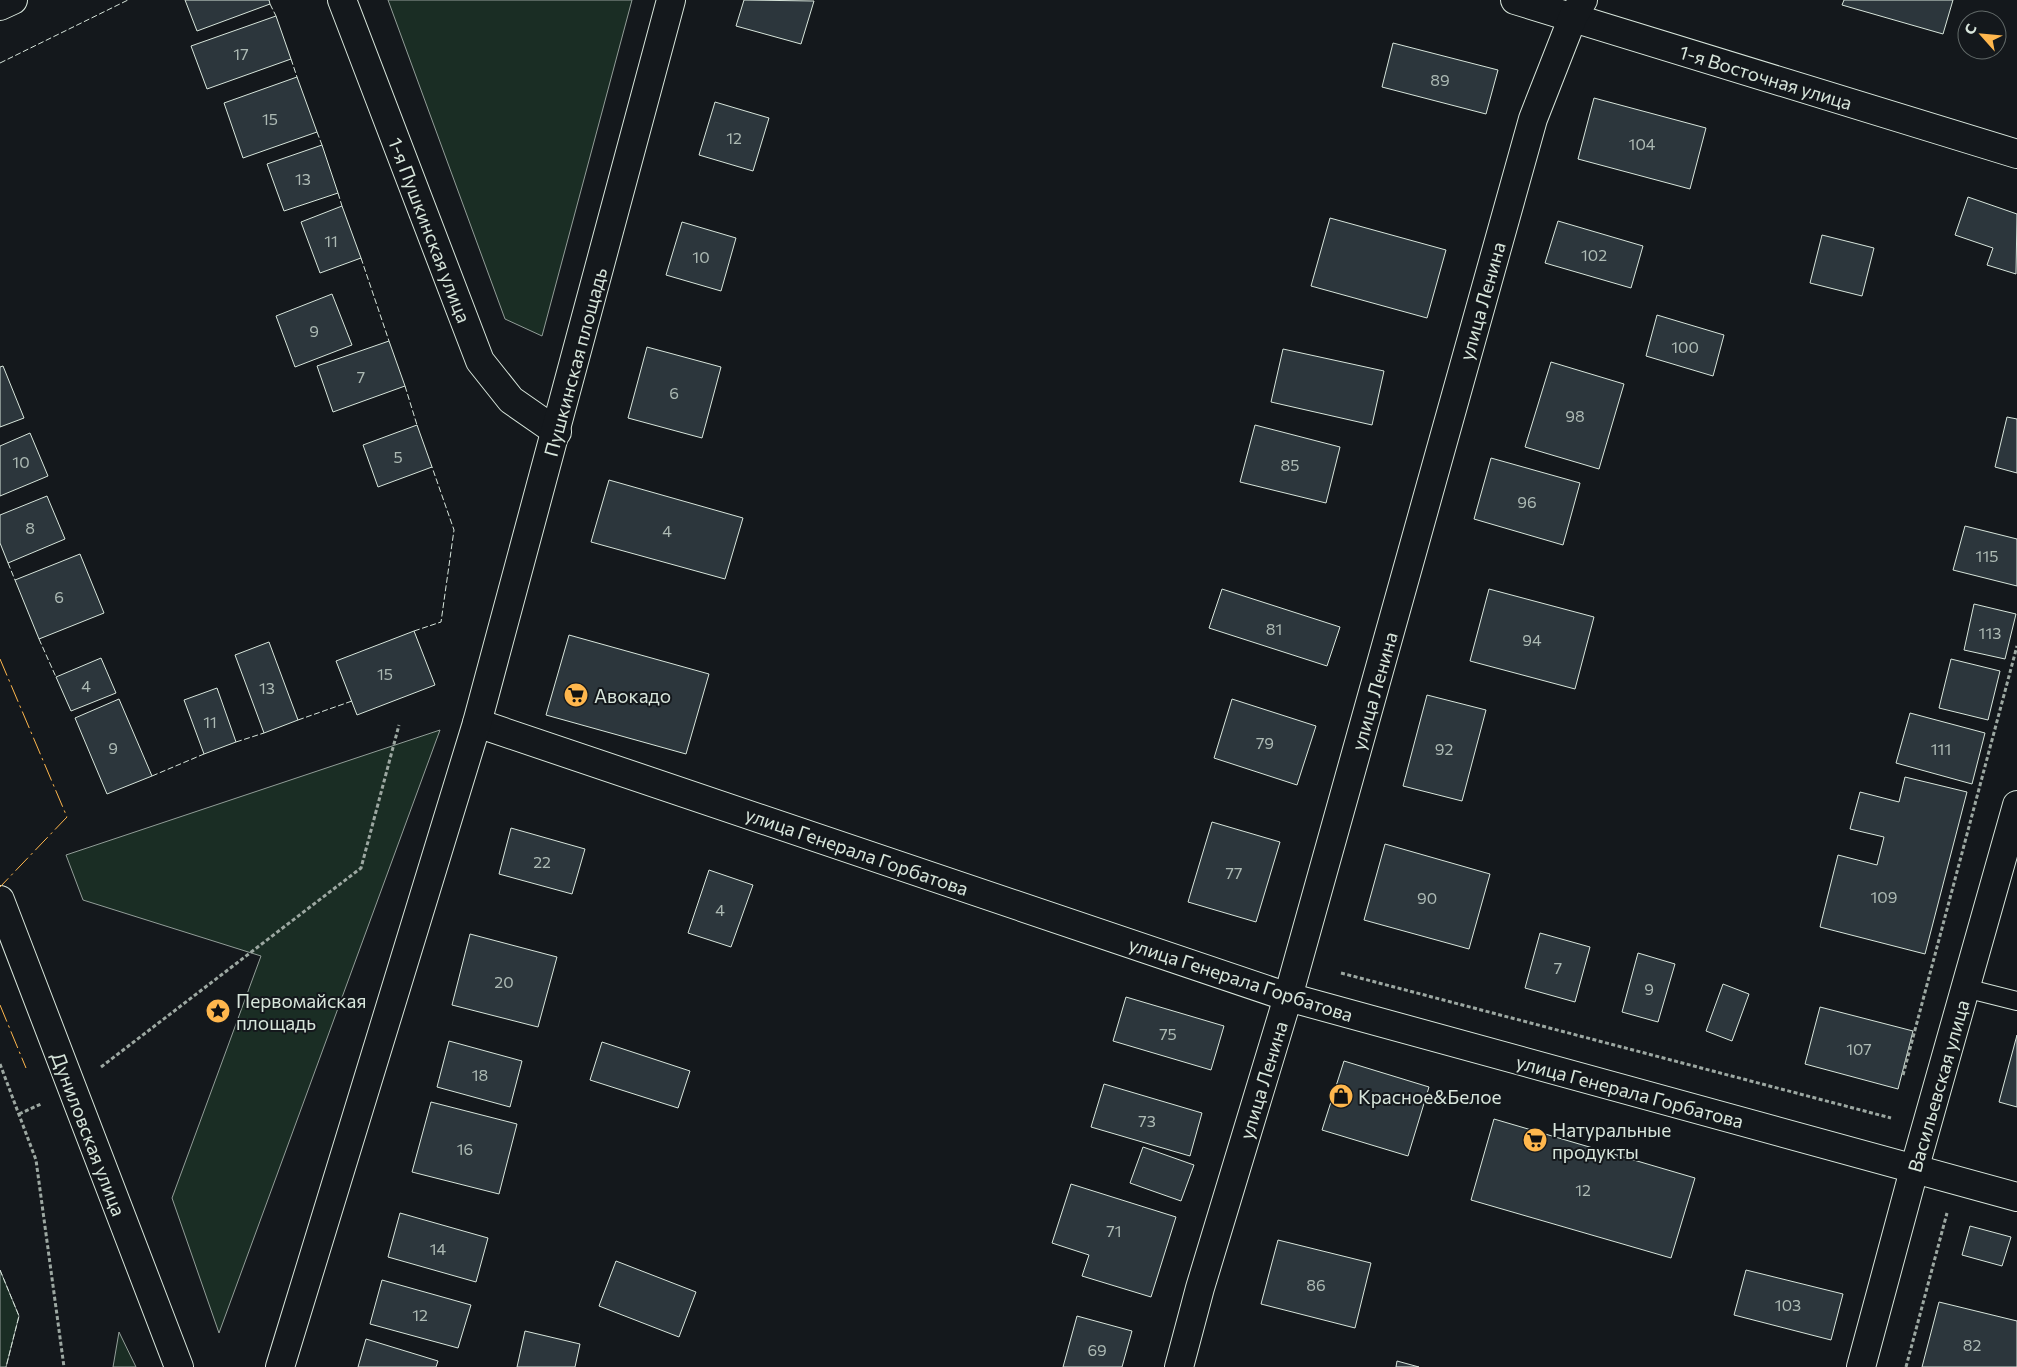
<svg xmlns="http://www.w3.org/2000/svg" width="2017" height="1367" viewBox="0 0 2017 1367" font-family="Commissioner,sans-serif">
<rect width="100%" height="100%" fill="#14181c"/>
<path fill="#1a2d24" stroke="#939e99" d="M388,0h244l-90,336 -37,-17z
M440,730l-221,603 -47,-135 89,-242 -178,-56 -17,-45z
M0,1270l19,46 -13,51h-6z
M119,1332l17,35h-23z"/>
<path fill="#2c363c" stroke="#d8e6dc" d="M185,0h84l1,4 -73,27z
M744,0l70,1 -13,43 -65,-18z
M1844,0h109l-10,34 -101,-29z
M276,16l15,43 -84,30 -16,-43z
M1393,43l105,27 -12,44 -104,-27z
M297,77l20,55 -74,26 -19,-55z
M1594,98l112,30 -16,61 -112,-30z
M715,102l54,16 -16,53 -54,-16z
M322,145l16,48 -54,18 -17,-47z
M1968,197l49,17 -1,60 -29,-9 6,-17 -38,-13z
M342,206l19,52 -41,15 -19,-51z
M1330,218l116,32 -19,68 -116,-32z
M1558,221l85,25 -12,42 -86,-25z
M682,222l54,16 -15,53 -55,-16z
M1822,235l52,13 -12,48 -52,-13z
M332,294l20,51 -57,22 -19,-51z
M1657,315l67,20 -11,41 -67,-20z
M389,341l16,45 -72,26 -16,-46z
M647,347l74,20 -19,71 -74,-20z
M1283,349l101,22 -12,54 -101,-23z
M1551,362l73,22 -25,85 -74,-22z
M3,366l21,52 -24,9v-60z
M2007,417l10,2v54l-22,-6z
M417,425l15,42 -54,20 -15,-42z
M1255,425l85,22 -14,56 -86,-21z
M30,433l18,43 -48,20v-50z
M1491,458l89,25 -17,62 -89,-26z
M609,480l134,38 -18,61 -134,-37z
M47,496l18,43 -57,24 -8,-20v-28z
M1965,526l52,13v47l-64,-16z
M80,554l24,59 -65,26 -24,-59z
M1222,589l118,38 -13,39 -118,-38z
M1489,589l105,28 -19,72 -105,-28z
M1974,604l42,10 -11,45 -41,-9z
M414,631l21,54 -78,30 -21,-54z
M569,635l140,39 -23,80 -140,-39z
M269,642l29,78 -34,13 -29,-78z
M101,658l15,35 -45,18 -15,-34z
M1951,659l49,12 -12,49 -49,-12z
M217,688l19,54 -32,12 -20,-54z
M1427,695l59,15 -24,91 -59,-15z
M119,699l33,77 -45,18 -32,-76z
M1232,699l84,27 -19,59 -83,-27z
M1910,713l75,20 -13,51 -76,-21z
M1905,777l62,15 -42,162 -105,-27 18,-72 39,10 7,-28 -34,-8 10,-37 39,10z
M1212,822l68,20 -24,80 -68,-20z
M511,828l74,21 -13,45 -73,-20z
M1385,844l105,30 -21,75 -105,-29z
M709,870l44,15 -22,62 -43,-14z
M1540,933l50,14 -15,55 -50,-14z
M470,934l87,23 -19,70 -86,-22z
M1638,953l37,11 -17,58 -36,-10z
M1723,984l26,10 -17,47 -26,-10z
M1126,997l98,29 -13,44 -98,-29z
M1820,1007l93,24 -15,58 -93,-25z
M2017,1035v72l-18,-5z
M449,1041l73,20 -12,46 -73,-20z
M602,1042l88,29 -12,37 -88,-28z
M1344,1061l85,26 -21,69 -86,-26z
M1104,1084l98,29 -12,43 -99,-29z
M431,1102l86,22 -18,70 -87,-22z
M1494,1119l201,59 -24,80 -200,-58z
M1143,1147l51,18 -13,36 -51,-18z
M1071,1184l105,33 -25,80 -69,-21 7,-21 -37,-12z
M400,1213l88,25 -12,44 -88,-25z
M1970,1226l41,11 -9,29 -40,-11z
M1278,1240l93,23 -16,65 -94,-24z
M616,1261l80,31 -17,45 -80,-31z
M1746,1270l97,24 -12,46 -97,-25z
M382,1280l89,25 -13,43 -88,-24z
M1939,1302l78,19v46h-95z
M1077,1316l55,15 -10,36h-59z
M525,1331l55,13 -5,23h-58z
M366,1339l72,22 -2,6h-78z
M1397,1361l22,6h-23z"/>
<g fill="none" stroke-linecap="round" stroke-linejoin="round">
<defs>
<path id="service" d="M1965,988l52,13"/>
<path id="minor" d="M342,0l138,361 31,39 46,32
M1515,0l502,154
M0,6l13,-6
M477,723l811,274 729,200"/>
<path id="tertiary" d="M1861,1367l53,-197 103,-365"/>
<path id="secondary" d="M0,900l179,467
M280,1367l197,-644 194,-723
M1179,1367l21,-79 88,-291 245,-878 40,-102 10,-17"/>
</defs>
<use href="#service" stroke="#d8e6dc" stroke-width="20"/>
<use href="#minor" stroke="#d8e6dc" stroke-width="30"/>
<use href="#tertiary" stroke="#d8e6dc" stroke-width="30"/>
<use href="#secondary" stroke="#d8e6dc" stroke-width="30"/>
<path stroke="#9da8a2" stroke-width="3" stroke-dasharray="4 2.5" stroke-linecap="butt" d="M1341,973l550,145
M0,1064l36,96 28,207
M101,1067l260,-199 38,-143
M1903,1075l114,-429
M19,1114l22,-10
M1906,1367l41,-154"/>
<use href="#service" stroke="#14181c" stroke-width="18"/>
<use href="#minor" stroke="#14181c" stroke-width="28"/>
<use href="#tertiary" stroke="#14181c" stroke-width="28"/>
<use href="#secondary" stroke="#14181c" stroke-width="28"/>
<path stroke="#d8e6dc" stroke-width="1" stroke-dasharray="6 2.5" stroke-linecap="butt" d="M270,4l6,12
M291,59l6,18
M0,63l128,-63
M317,132l5,13
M338,193l4,13
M361,258l28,83
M405,386l12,39
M8,563l7,17
M414,631l27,-9 13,-92 -22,-63
M39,639l17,38
M298,720l54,-19
M236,742l28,-9
M152,776l52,-22
M0,1270l19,46 -13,51"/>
<path stroke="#ffb74d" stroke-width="1" stroke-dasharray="18 4 2.5 4" stroke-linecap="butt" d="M0,659l67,158 -67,70
M0,1005l26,63"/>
</g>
<defs>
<symbol id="supermarket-disc" viewBox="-11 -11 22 22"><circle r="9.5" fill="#ffb74d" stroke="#14181c"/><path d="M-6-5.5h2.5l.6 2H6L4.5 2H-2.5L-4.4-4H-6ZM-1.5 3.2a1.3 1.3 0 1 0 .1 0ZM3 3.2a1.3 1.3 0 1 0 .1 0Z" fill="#111"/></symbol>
<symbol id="sight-disc" viewBox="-11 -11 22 22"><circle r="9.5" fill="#ffb74d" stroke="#14181c"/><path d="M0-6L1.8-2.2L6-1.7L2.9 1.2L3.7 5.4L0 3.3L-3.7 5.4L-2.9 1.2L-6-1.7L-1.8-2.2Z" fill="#111"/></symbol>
<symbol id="shop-disc" viewBox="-11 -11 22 22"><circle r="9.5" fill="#ffb74d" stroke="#14181c"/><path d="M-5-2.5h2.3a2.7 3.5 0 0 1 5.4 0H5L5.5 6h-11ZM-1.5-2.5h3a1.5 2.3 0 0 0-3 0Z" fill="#111"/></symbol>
</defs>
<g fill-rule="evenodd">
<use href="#supermarket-disc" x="562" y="681" width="28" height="28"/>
<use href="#sight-disc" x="204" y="997" width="28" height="28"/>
<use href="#shop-disc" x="1327" y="1082" width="28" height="28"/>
<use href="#supermarket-disc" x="1521" y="1126" width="28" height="28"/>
</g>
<g text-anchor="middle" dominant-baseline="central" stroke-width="4" stroke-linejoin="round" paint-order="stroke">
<g font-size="16" fill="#adbab4">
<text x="241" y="53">17</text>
<text x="1440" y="79">89</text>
<text x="270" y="118">15</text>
<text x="734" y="137">12</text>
<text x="1642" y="143">104</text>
<text x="303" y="178">13</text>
<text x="331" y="240">11</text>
<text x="1594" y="254">102</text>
<text x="701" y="256">10</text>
<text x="314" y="330">9</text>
<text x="1685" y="346">100</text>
<text x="361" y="376">7</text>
<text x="674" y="392">6</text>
<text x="1575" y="415">98</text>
<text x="398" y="456">5</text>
<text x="21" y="461">10</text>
<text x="1290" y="464">85</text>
<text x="1527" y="501">96</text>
<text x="30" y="527">8</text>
<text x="667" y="530">4</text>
<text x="1987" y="555">115</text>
<text x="59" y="596">6</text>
<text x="1274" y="628">81</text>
<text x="1990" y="632">113</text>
<text x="1532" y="639">94</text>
<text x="385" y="673">15</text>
<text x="86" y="685">4</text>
<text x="267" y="687">13</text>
<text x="210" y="721">11</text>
<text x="1265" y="742">79</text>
<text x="113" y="747">9</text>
<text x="1444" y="748">92</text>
<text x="1941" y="748">111</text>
<text x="542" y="861">22</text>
<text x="1234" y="872">77</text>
<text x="1884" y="896">109</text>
<text x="1427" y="897">90</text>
<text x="720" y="909">4</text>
<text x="1558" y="967">7</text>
<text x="504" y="981">20</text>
<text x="1649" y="988">9</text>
<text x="1168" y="1033">75</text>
<text x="1859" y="1048">107</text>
<text x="480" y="1074">18</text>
<text x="1147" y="1120">73</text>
<text x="465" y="1148">16</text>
<text x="1583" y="1189">12</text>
<text x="1114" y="1230">71</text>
<text x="438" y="1248">14</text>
<text x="1316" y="1284">86</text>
<text x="1788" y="1304">103</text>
<text x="420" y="1314">12</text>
<text x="1972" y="1344">82</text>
<text x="1097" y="1349">69</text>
</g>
<g font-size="19" fill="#d8e6dc" stroke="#14181c">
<text transform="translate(1766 77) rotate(17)">1-я Восточная улица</text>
<text transform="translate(430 230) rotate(69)">1-я Пушкинская улица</text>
<text transform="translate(1482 301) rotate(-74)">улица Ленина</text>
<text transform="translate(575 362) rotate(-75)">Пушкинская площадь</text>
<text transform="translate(1374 691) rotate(-74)">улица Ленина</text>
<text transform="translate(857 851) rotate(19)">улица Генерала Горбатова</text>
<text transform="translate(1241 979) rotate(18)">улица Генерала Горбатова</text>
<text transform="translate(1263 1080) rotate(-73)">улица Ленина</text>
<text transform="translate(1938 1086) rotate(-74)">Васильевская улица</text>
<text transform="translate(1630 1091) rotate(15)">улица Генерала Горбатова</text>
<text transform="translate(89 1134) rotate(69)">Дуниловская улица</text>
</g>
<g font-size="19" fill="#d8e6dc" stroke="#14181c" text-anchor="start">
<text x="594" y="695">Авокадо</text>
<text x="236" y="1000">Первомайская<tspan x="236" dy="22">площадь</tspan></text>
<text x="1358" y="1096">Красное&amp;Белое</text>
<text x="1552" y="1129">Натуральные<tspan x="1552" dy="22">продукты</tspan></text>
</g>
</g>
<g transform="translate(1982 35) rotate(297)"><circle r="24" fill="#14181c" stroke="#626a69"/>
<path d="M0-4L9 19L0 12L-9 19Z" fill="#ffb74d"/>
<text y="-8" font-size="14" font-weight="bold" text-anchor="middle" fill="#d8e6dc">С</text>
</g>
</svg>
